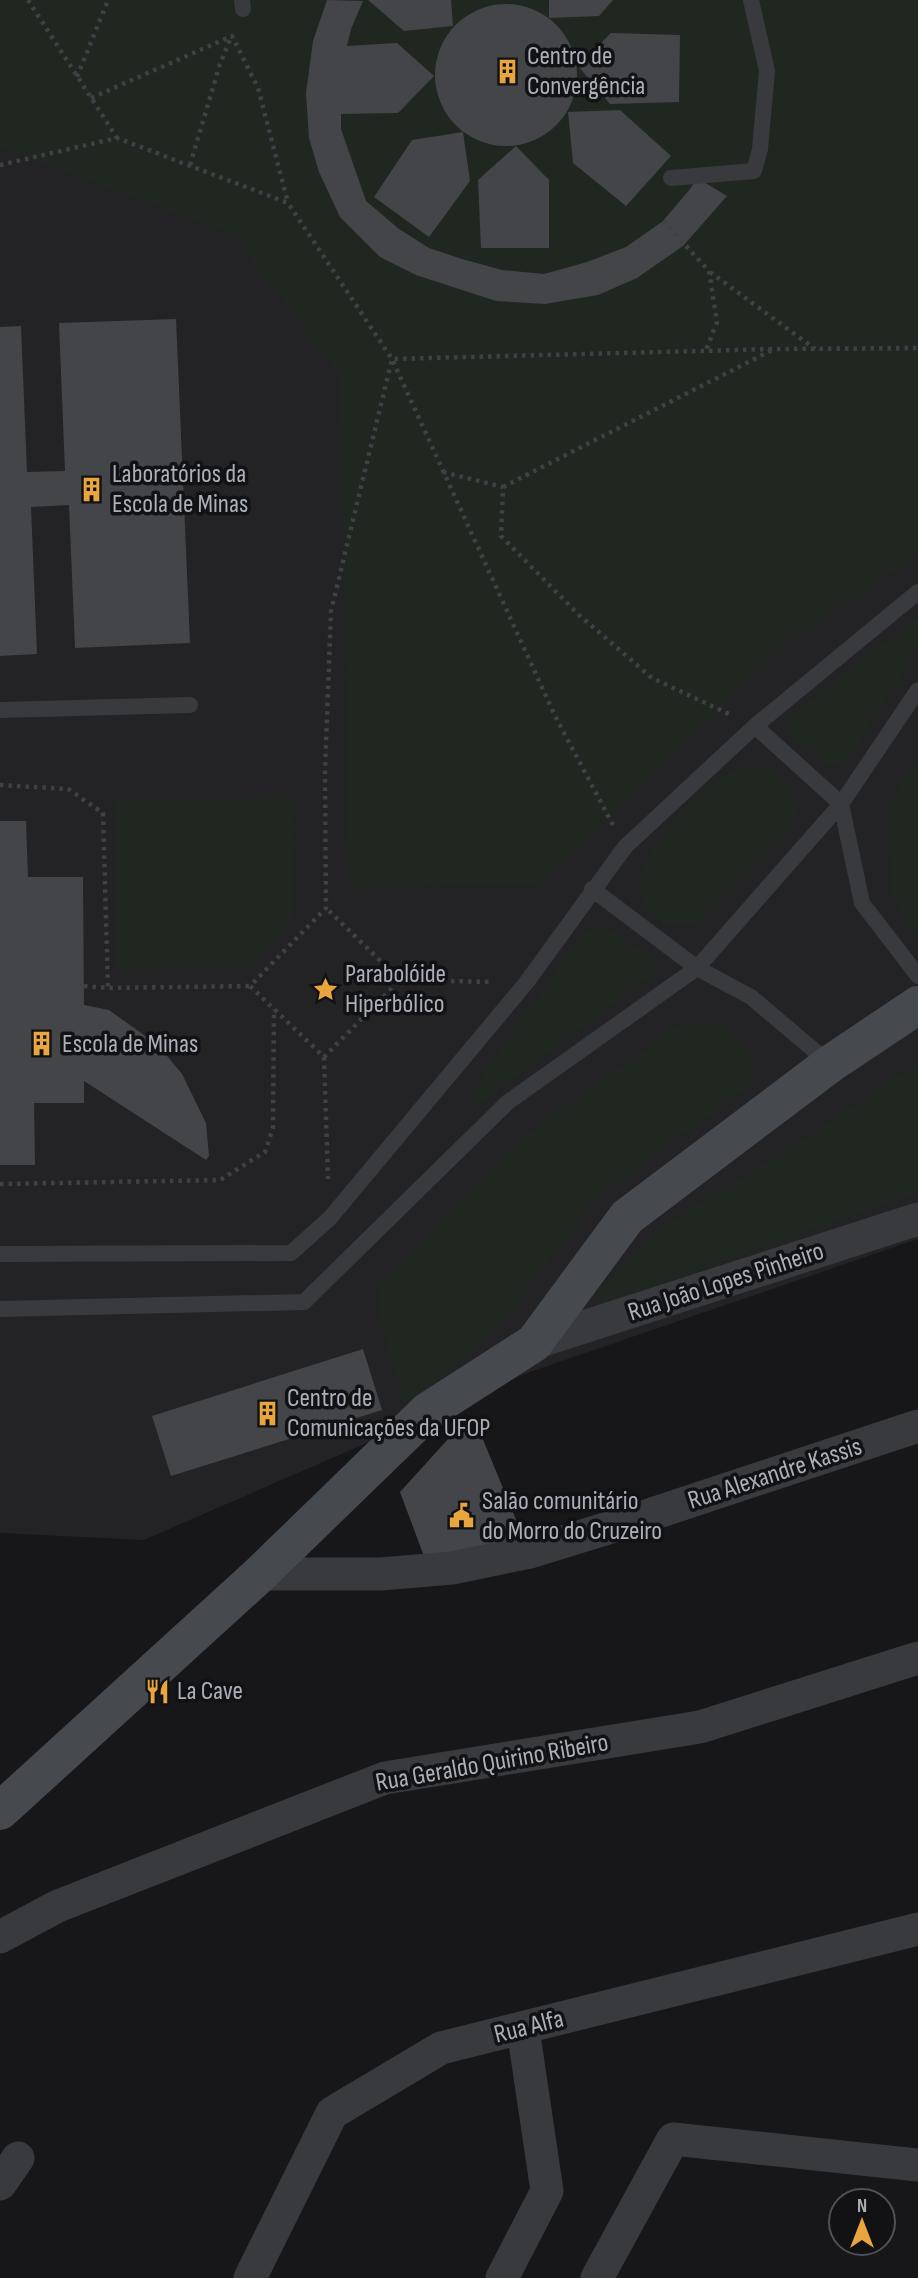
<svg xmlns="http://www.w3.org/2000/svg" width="918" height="2278" viewBox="0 0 918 2278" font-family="'Sofia Sans Condensed',sans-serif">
<rect width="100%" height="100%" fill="#171719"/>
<path fill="#232326" d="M0,0h918v1239l-388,133 -386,168 -144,-7z"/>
<path fill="#1f2720" d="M0,0h918v552l-9,9 -111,73 -257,249 -191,6 -10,-514 -107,-140 -233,-88z
M918,617v33l-73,114 -15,3 -44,-34v-14z
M918,761v174l-27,-41 -3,-90z
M750,766l21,3 19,20 6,21 -9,27 -88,88c-23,1 -39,2 -52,-19 -6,-9 -8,-20 -6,-31 7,-30 61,-88 88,-102 7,-3 14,-5 21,-7z
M295,797l-2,119 -43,51 -133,2 -3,-169z
M600,924l56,36 1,12 -176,131 -10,-10 111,-159z
M723,1022l28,34 4,26 -152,110 -109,138 -78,72h-13l-25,-94 1,-19 131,-142 169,-122z
M918,1063v129l-317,114 -6,-13 66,-65 162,-101z"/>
<path fill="#444549" d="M327,0l36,1 -12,28 -4,17 50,-3 37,33 -36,37 -57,1v15l25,72 33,28 30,19 33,11 40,11 42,4 43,-12 39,-15 37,-26 27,-32 7,-11 30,18 -44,50 -46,32 -39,17 -53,9 -49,-3 -80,-26 -36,-18 -40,-40 -21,-45 -10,-34 -3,-45 7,-52z
M368,0h83l2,26 -49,5z
M549,0h64l-14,16 -50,2z
M435 75a71 71 0 1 1 142 0a71 71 0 1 1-142 0Z
M611,33l69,2 -1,67 -69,2 -32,-38z
M620,110l51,46 -45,50 -53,-43 -5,-51z
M463,132l7,49 -41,56 -55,-40 38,-57z
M516,146l33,34v68h-68l-3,-68z
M176,319l14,324 -115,5 -6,-143 -38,2 6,147 -37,2v-329l21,-1 6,146 38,-1 -6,-148z
M0,821h26l2,56h55l1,128 25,5 49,35 24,29 24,49 3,33 -3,4 -122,-79v22h-50l1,62h-35z
M363,1349l19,61 -211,66 -19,-60z
M477,1425l47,114 -99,20 -25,-67 49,-54z"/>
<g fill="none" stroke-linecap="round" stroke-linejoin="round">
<path stroke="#3e4145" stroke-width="4.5" stroke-dasharray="3.5 5" stroke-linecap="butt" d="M28,0l89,138
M77,77l31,-77
M91,98l141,-62 26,52 30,115
M0,165l117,-27 171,65 104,156 -61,252 -6,159 1,138 -76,78 74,71 76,-77 -74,-72
M190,165l30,-101 11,-27
M663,221l46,50 8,51 -11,28
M710,272l105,77
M443,472l60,15 -2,49 78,79 73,63 77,36
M503,487l271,-138
M0,785l68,4 35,24 5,175
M613,825l-58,-109 -163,-357 383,-10 143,-1
M400,980l93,2
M84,986l24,2 142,-2
M324,1057l4,122
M0,1184l220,-4 45,-28 8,-24 1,-119"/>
<path stroke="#383a3e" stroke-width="16" d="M242,0l1,9
M671,178l83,-7 6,-22 7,-78 -16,-71
M0,710l190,-5
M755,726l86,78 21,99 56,73
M592,889l105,79 54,29 78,66
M0,1254l291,-1 39,-35 196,-235 99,-136 130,-121 163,-134
M0,1309l304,-7 204,-200 189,-134 144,-164 77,-114"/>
<path stroke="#383a3e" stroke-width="33" d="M534,1343l384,-124
M260,1574h121l71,-6 78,-16 104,-32 284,-94
M0,1937l58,-31 327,-128 315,-51 218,-69
M0,2184l18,-26
M250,2278l82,-165 109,-65 477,-119
M502,2278l45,-87 -24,-162
M597,2278l76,-139 245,26"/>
<path stroke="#46494e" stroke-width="38" d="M0,1811l260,-237 168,-163 106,-68 93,-126 203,-153 88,-59"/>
</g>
<defs>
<symbol id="building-bare" viewBox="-9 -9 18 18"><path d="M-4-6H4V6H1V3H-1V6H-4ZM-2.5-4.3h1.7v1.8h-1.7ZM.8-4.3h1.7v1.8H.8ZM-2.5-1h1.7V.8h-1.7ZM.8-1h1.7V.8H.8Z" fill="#eaa63e" stroke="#121214" stroke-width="2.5" paint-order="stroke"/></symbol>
<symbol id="sight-bare" viewBox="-9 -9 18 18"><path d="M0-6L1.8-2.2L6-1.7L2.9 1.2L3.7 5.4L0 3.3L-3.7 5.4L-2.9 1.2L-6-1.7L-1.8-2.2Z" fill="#eaa63e" stroke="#121214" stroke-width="2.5" paint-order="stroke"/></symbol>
<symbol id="civic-bare" viewBox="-9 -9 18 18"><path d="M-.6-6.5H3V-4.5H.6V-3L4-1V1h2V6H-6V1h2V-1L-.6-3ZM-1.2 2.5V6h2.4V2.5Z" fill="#eaa63e" stroke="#121214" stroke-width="2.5" paint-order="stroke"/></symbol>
<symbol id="restaurant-bare" viewBox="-9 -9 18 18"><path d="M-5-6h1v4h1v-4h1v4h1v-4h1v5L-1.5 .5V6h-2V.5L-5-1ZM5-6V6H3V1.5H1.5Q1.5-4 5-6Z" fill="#eaa63e" stroke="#121214" stroke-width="2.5" paint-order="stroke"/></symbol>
</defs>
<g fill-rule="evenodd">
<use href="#building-bare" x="490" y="54" width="35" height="35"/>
<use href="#building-bare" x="74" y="472" width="35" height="35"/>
<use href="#sight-bare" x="308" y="972" width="35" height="35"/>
<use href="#building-bare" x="24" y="1026" width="35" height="35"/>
<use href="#building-bare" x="250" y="1396" width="35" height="35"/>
<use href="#civic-bare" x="444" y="1498" width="35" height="35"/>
<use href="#restaurant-bare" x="140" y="1674" width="35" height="35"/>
</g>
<g text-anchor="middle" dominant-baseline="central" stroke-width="7" stroke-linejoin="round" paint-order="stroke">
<g font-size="26" fill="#aaafb8" stroke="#121214" text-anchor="start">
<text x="527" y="56">Centro de<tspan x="527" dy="30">Convergência</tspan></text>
<text x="112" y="474">Laboratórios da<tspan x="112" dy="30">Escola de Minas</tspan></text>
<text x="345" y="974">Parabolóide<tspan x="345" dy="30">Hiperbólico</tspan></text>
<text x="62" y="1044">Escola de Minas</text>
<text x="287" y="1398">Centro de<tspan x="287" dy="30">Comunicações da UFOP</tspan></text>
<text x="482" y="1501">Salão comunitário<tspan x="482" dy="30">do Morro do Cruzeiro</tspan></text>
<text x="177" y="1691">La Cave</text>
</g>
<g font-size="26" fill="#aaafb8" stroke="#121214">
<text transform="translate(726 1282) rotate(-18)">Rua João Lopes Pinheiro</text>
<text transform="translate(775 1474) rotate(-18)">Rua Alexandre Kassis</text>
<text transform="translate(492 1763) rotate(-10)">Rua Geraldo Quirino Ribeiro</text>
<text transform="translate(529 2027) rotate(-14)">Rua Alfa</text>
</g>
</g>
<g transform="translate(862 2222)"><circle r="33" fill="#121214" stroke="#4f5156" stroke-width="2"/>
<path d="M0-5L12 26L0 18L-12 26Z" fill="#eaa63e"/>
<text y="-10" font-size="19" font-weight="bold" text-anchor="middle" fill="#aaafb8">N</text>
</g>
</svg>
